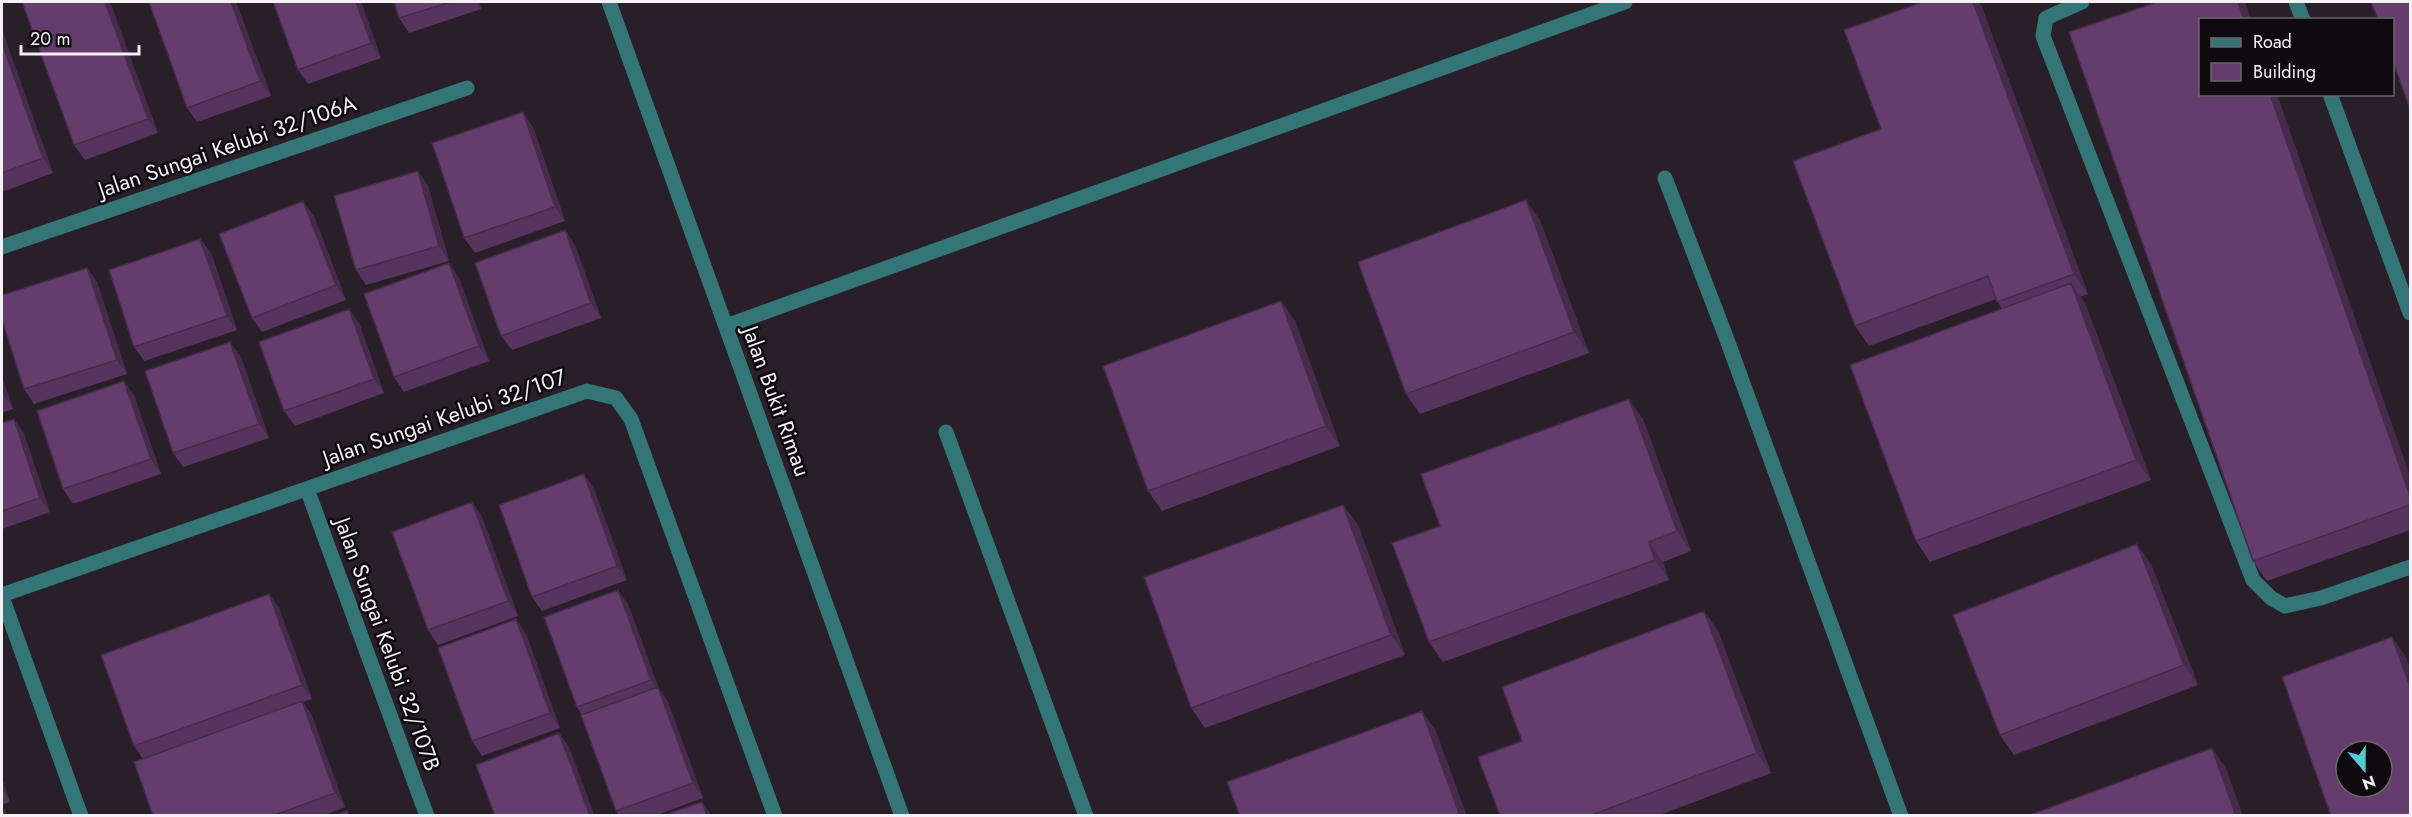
<svg xmlns="http://www.w3.org/2000/svg" width="2412" height="817" viewBox="0 0 2412 817" font-family="Jost,sans-serif">
<rect width="100%" height="100%" fill="#281f29"/>
<g fill="none" stroke-linecap="round" stroke-linejoin="round">
<path stroke="#347678" stroke-width="15" d="M2082,2l-36,16 -3,18 210,544 18,18 14,8 36,-8 89,-31
M2296,2l7,18
M2330,94l80,219
M1665,178l61,159 175,479
M946,432l140,384"/>
<path stroke="#347678" stroke-width="15" d="M2,247l465,-159
M726,326l899,-324
M307,489l120,327
M2,595l585,-204 29,7 15,21 144,397
M2,597l79,219"/>
<path stroke="#347678" stroke-width="15" d="M609,2l293,814"/>
</g>
<path fill="#57345d" d="M110,2l48,131 -73,27 -11,-15z
M149,2h87l35,94 -74,26 -10,-14z
M361,2l20,56 -73,26 -10,-14z
M394,2h85l2,7 -72,24 -10,-15z
M1981,5l107,289 -8,3 5,6 66,177 -221,82 -14,-21 86,-232 -6,-10 -127,47 -14,-20 26,-197z
M2,30l51,143 -51,19z
M533,127l32,94 -90,32 -11,-15z
M418,171l10,15 21,75 -83,24 -10,-15z
M314,216l32,84 -84,32 -10,-14z
M1540,220l49,133 -169,61 -14,-20z
M565,230l10,15 26,73 -89,32 -11,-14z
M200,239l11,14 26,77 -93,31 -10,-14z
M87,268l10,14 30,92 -93,30 -10,-15z
M459,278l30,83 -85,31 -10,-15z
M1281,301l14,20 45,125 -178,65 -14,-20z
M359,323l25,70 -89,33 -11,-15z
M241,357l28,81 -86,29 -10,-14z
M2,377l11,32 -11,4z
M134,395l27,79 -88,30 -10,-15z
M14,419l10,15 26,78 -48,17v-106z
M1643,419l48,132 -28,11 6,18 -226,82 -14,-20 11,-116z
M584,474l10,15 33,91 -85,31 -10,-14z
M2410,476v54l-143,51 -14,-20z
M472,502l10,15 36,99 -80,29 -10,-15z
M1343,505l15,20 47,130 -200,73 -14,-20z
M2151,564l47,121 -184,70 -14,-20z
M269,594l10,14 33,91 -9,3 9,14 33,91 -23,9h-169l-10,-57 -9,-13z
M628,604l31,85 9,13 35,96 -49,18h-35l-3,-5 -34,-96 -5,-8z
M1704,611l14,20 53,142 -114,43h-157l22,-75z
M526,634l34,94 -78,28 -10,-15z
M2,779l8,23 -8,3z"/>
<path fill="#472b4c" d="M105,2h5l48,131 -10,-14z
M231,2h5l35,94 -11,-15z
M356,2h5l20,56 -10,-15z
M476,2h3l2,7z
M1973,2h5l3,3 107,289 -14,-20z
M2238,2h7l6,18h-7z
M2,30l51,143 -10,-15 -41,-115z
M2270,94h7l133,382v20z
M523,112l10,15 32,94 -10,-14z
M418,171l10,15 21,75 -10,-15z
M1526,200l14,20 49,133 -15,-21z
M303,201l11,15 32,84 -10,-15z
M565,230l10,15 26,73 -10,-15z
M200,239l11,14 26,77 -10,-14z
M449,263l10,15 30,83 -10,-15z
M87,268l10,14 30,92 -10,-14z
M2071,283l14,20 66,177 -15,-20z
M1281,301l14,20 45,125 -14,-20z
M349,309l10,14 25,70 -10,-14z
M230,342l11,15 28,81 -10,-14z
M2,377l11,32 -10,-15 -1,-3z
M124,381l10,14 27,79 -10,-15z
M1629,399l14,20 48,132 -14,-20z
M14,419l10,15 26,78 -10,-14z
M584,474l10,15 33,91 -10,-14z
M472,502l10,15 36,99 -10,-15z
M1343,505l15,20 47,130 -14,-20z
M1649,542l14,20 6,18 -14,-20z
M2137,544l14,20 47,121 -14,-20z
M618,590l10,14 31,85 9,13 35,96 -10,-15 -33,-90 -9,-13z
M269,594l10,14 33,91 -10,-14z
M1704,611l14,20 53,142 -14,-20z
M516,619l10,15 34,94 -10,-15z
M2392,637l14,20 4,12v17z
M302,701l10,15 33,91 -10,-14z
M1422,711l14,20 31,85h-7z
M559,733l10,14 26,69h-5z
M2212,748l14,20 17,48h-7z
M2,779l8,23 -8,-12z
M702,802l10,14h-5z"/>
<path fill="#653d6c" stroke="#472b4c" stroke-width="1.5" fill-rule="evenodd" d="M22,2h83l43,117 -74,26z
M149,2h82l29,79 -73,27z
M273,2h83l15,41 -73,27z
M394,2h57l-52,16z
M1922,2h51l101,272 -77,28 -9,-26 -133,50 -62,-165 88,-32 -37,-99z
M2157,2h81l6,18h-44v74h70l140,402v9l-157,56 -184,-529z
M2371,2h39v107l-18,-50v-39h-14z
M2,43l41,115 -41,15z
M523,112l32,95 -91,31 -32,-95z
M418,171l21,75 -83,24 -22,-74z
M1526,200l48,132 -168,62 -48,-132z
M303,201l33,84 -84,33 -33,-84z
M565,230l26,73 -90,33 -26,-73z
M200,239l27,77 -93,31 -25,-77z
M449,263l30,83 -85,31 -30,-83z
M87,268l30,92 -93,29 -22,-69v-25z
M2071,283l65,177 -220,81 -66,-176z
M1281,301l45,125 -178,65 -45,-125z
M349,309l25,70 -90,32 -25,-69z
M230,342l29,82 -86,29 -28,-82z
M124,381l27,78 -88,30 -26,-78z
M1629,399l48,132 -28,11 6,18 -226,82 -37,-99 48,-17 -19,-52z
M14,419l26,79 -38,13v-88z
M584,474l33,92 -85,31 -33,-92z
M472,502l36,99 -80,29 -36,-98z
M1343,505l48,130 -200,73 -47,-131z
M2137,544l47,121 -184,70 -47,-120z
M618,590l33,90 -74,27 -33,-90z
M269,594l33,91 -168,61 -33,-91z
M1704,611l53,142 -168,63h-89l-22,-59 44,-16 -20,-54z
M516,619l34,94 -78,28 -34,-93z
M2392,637l18,49v130h-79l-49,-139zM2346,751h36v36h-36z
M658,687l35,96 -77,28 -35,-96z
M302,701l33,92 -63,23h-119l-19,-54z
M1422,711l38,105h-220l-13,-34z
M559,733l31,83h-95l-19,-51z
M2212,748l24,68h-209z
M702,802l5,14h-46z
M4,810l2,6h-4v-5z
M347,811l2,5h-15z"/>
<g text-anchor="middle" dominant-baseline="central" stroke-width="5" stroke-linejoin="round" paint-order="stroke">
<g font-size="22" fill="#f5eff6" stroke="#0e0a0f">
<text transform="translate(227 146) rotate(-19)">Jalan Sungai Kelubi 32/106A</text>
<text transform="translate(777 401) rotate(70)">Jalan Bukit Rimau</text>
<text transform="translate(444 417) rotate(-19)">Jalan Sungai Kelubi 32/107</text>
<text transform="translate(388 644) rotate(70)">Jalan Sungai Kelubi 32/107B</text>
</g>
</g>
<rect width="2412" height="817" fill="none" stroke="#f5eff6" stroke-width="6"/>
<rect x="2199" y="18" width="195" height="78" fill="#0e0a0f" stroke="#6a666b" stroke-width="1.5"/>
<rect x="2211" y="38" width="30" height="9" fill="#347678" stroke="#6a666b" stroke-width="1.5"/>
<text x="2253" y="48" font-size="18" fill="#f5eff6">Road</text>
<rect x="2211" y="63" width="30" height="18" fill="#653d6c" stroke="#6a666b" stroke-width="1.5"/>
<text x="2253" y="78" font-size="18" fill="#f5eff6">Building</text>
<g transform="translate(2364 769) rotate(160)"><circle r="28" fill="#0e0a0f" stroke="#6a666b" stroke-width="1.5"/>
<path d="M0-4.5L10 22L0 15L-10 22Z" fill="#51ccd1"/>
<text y="-9" font-size="16" font-weight="bold" text-anchor="middle" fill="#f5eff6">N</text>
</g>
<path d="M21 45v9h118v-9" fill="none" stroke="#f5eff6" stroke-width="3"/>
<text x="30" y="45" font-size="18" fill="#f5eff6" stroke="#0e0a0f" stroke-width="4.5" paint-order="stroke">20 m</text>
</svg>
